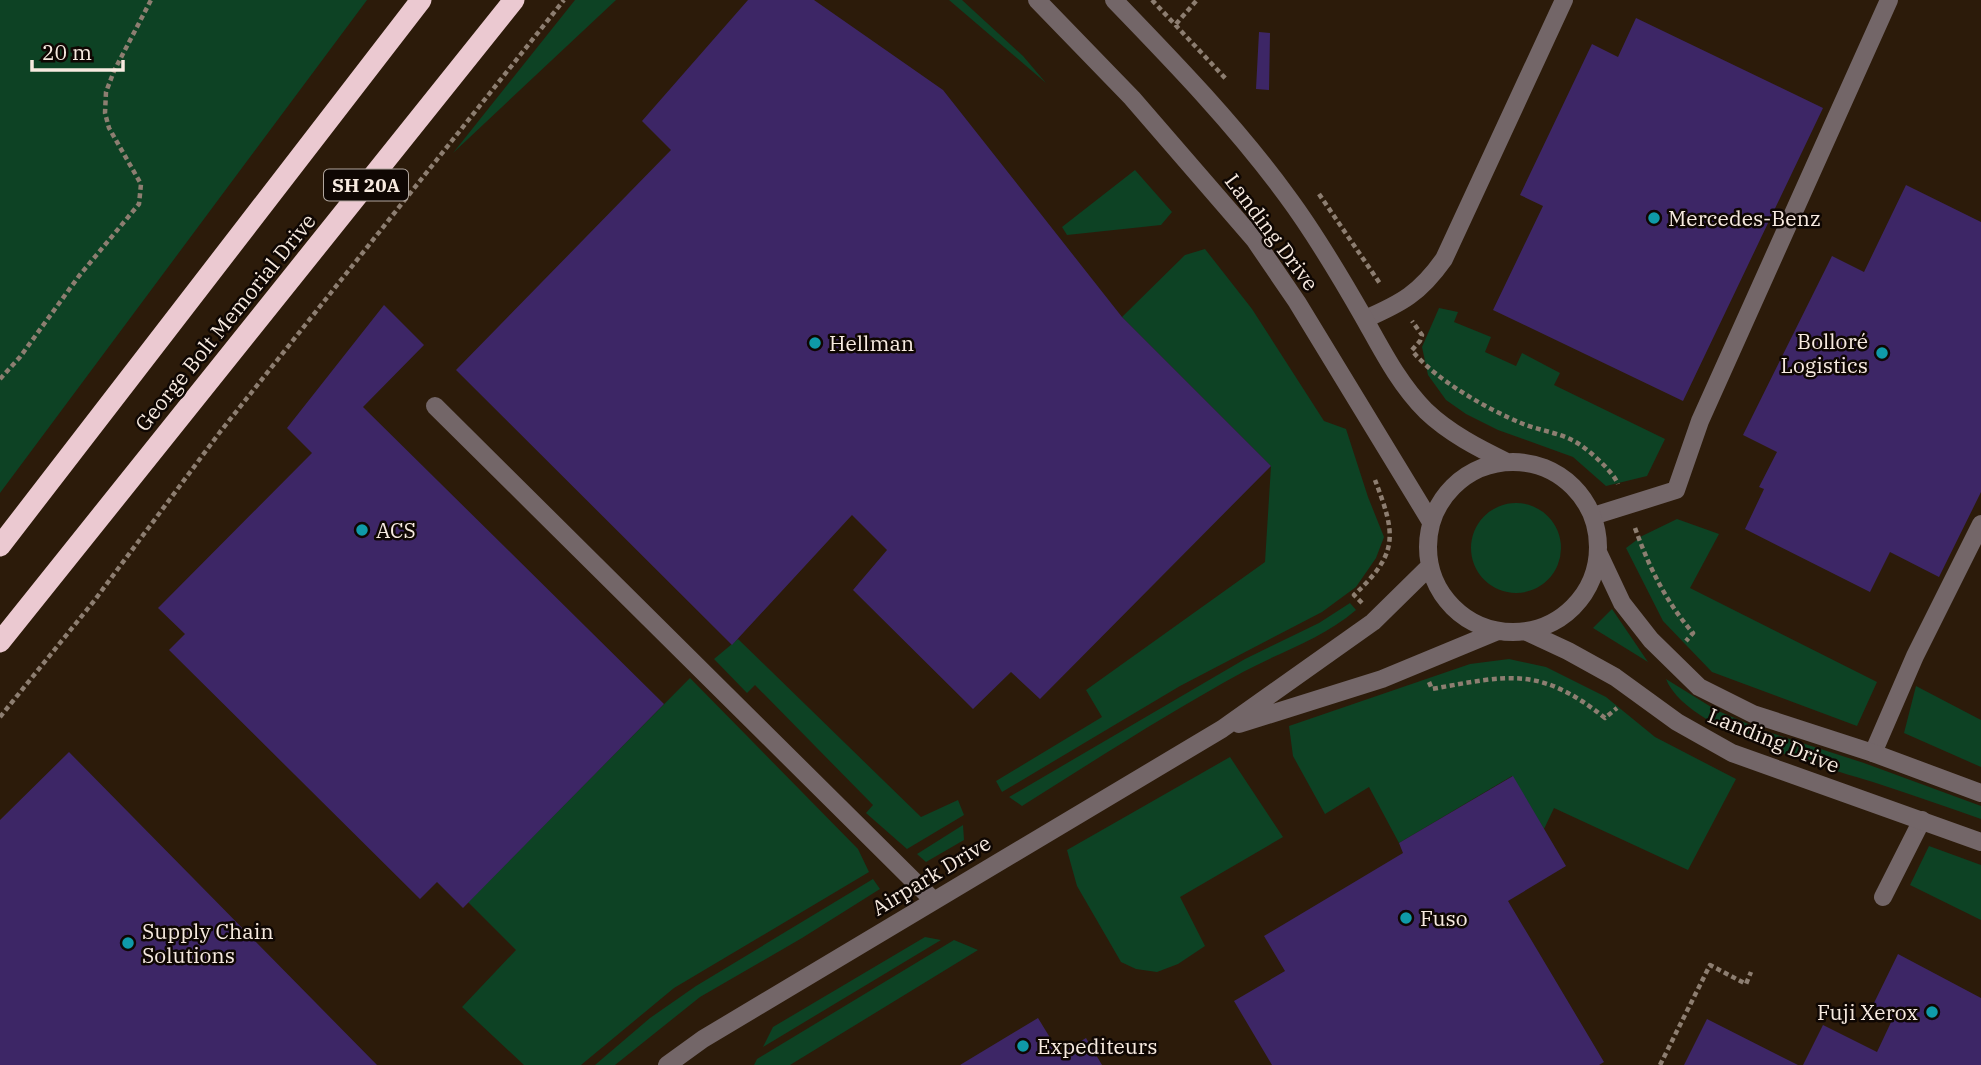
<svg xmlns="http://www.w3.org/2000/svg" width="1981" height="1065" viewBox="0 0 1981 1065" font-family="'IBM Plex Serif',serif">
<rect width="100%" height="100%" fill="#2c1b0a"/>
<path fill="#0d4224" d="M0,0h367l-367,493z
M575,0h41l-163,153z
M949,0h13l61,56 23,27z
M1135,170l37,42 -11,13 -94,10 -5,-8z
M1205,249l47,60 72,112 22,8 22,68 16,40 -8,21 -20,29 -34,25 -142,74 -178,106 -6,-11 106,-64 -16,-27 179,-128 6,-96 -149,-149 63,-62z
M1439,308l19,4 -4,10 37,15 -6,15 31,14 6,-13 38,20 -6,12 111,54 -18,37 -41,10 -33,-29 -75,-27 -32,-16 -20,-14 -18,-25 -6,-28z
M1471 548a45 45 0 1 1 90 0a45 45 0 1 1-90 0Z
M1677,519l42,15 -29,54 187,94 -20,44 -145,-54 -49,-51 -37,-73 16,-12z
M1350,603l6,7c-34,29 -74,41 -113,62 -75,41 -148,88 -221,134l-13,-9 236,-138 74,-36z
M1612,609l36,53 -55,-34z
M738,639l183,178 37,-17 6,15 -57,34 -41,-36 7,-8 -118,-120 -8,8 -33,-34z
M1509,659l37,8 60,30 49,40 81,42 -48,91 -134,-62 -10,21 -32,-53 -113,67 -30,-56 -44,27 -32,-58 -4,-30 181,-62z
M690,678l168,171 11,23 -195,116 -93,77h-57l-62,-58 54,-57 -48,-48z
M1666,679l50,31 46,20 102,33 117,43v13c-34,-12 -68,-24 -102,-35 -53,-17 -192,-52 -213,-105z
M1916,686l65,34v47l-77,-34z
M1230,757l53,80 -103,60 25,49 -27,18 -21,8 -21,-3 -15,-7 -44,-76 -10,-36z
M963,825l1,15 -38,22 -9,-8z
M1929,846l52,19v55l-71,-35z
M873,879l7,10 -78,49 -102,59 -85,68h-20l55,-47 46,-32z
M925,937l16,3 -178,107 10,-20z
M954,940l24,10 -188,115h-36l3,-6z"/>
<path fill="#3d2666" d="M748,0h66l129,90 179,227 149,149 -231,233 -29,-27 -38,37 -120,-119 34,-40 -35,-35 -120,130 -276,-275 215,-220 -29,-29z
M1636,18l187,90 -140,293 -190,-91 50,-104 -23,-11 72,-151 26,13z
M1259,32l11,1 -1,57 -13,-1z
M1906,185l75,37v270l-42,85 -49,-25 -20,40 -125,-63 19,-40 -5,-2 18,-35 -34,-17 89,-179 32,16z
M384,305l40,40 -61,62 301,297 -201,204 -26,-26 -17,17 -251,-249 16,-16 -27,-26 154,-155 -25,-25z
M69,752l308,313h-377v-245z
M1513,776l53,90 -58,35 96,161 -5,3h-327l-38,-64 51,-30 -21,-35 139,-83 -4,-10z
M1898,954l83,44v67h-178l20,-40 54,27 16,-34 -21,-11z
M1038,1018l22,36 26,-16 16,27h-142z
M1707,1019l91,46h-114z"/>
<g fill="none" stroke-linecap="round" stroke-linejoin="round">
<path stroke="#8d7e71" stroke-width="4.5" stroke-dasharray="5 3.5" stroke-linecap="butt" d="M1152,0l74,79
M1176,24l21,-24
M1319,194l62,91
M1412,350l8,-9 2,-6 -10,-14
M1414,353c24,28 73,56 107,70 16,7 35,9 51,17 13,6 41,31 46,44
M0,379l20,-22 59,-81 60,-72 2,-20 -32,-56 -4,-15 1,-21 8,-21 37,-71
M1635,528c14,39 31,74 58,105l-7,8
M1362,603l-8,-8c45,-42 42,-60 21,-115
M1429,682l3,7c77,-14 108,-23 173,29l12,-10
M0,717l94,-116 126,-169 344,-432
M1660,1065l50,-100 36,19 5,-12"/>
<path stroke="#736668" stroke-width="18" d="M1365,319c37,-16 55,-26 79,-60l120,-259
M435,406l498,494
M1593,516l83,-26 24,-69 189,-421
M1873,753l42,-97 66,-132
M1883,897l39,-77"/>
<path stroke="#736668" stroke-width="18" d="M1037,0l95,98 122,141 43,63 134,220
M1114,0c60,62 122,126 173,196 29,39 53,80 77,122 18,32 35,66 62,93 23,22 52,37 81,51
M1428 547a85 85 0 1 1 170 0a85 85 0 1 1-170 0Z
M1598,552l24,51 29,37 48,47 54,27 120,39 108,40
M1527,632l41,19 47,26 62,45 55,31 249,89
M1239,724l143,-45 116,-48
M667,1065l36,-26 519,-310 151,-107 57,-56"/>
<path stroke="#ebc9d1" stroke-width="21" d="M0,546l421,-546
M0,642l514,-642"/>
</g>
<g fill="#0f9aa8" stroke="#0f0703" stroke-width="2.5">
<circle cx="1654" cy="218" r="7"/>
<circle cx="815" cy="343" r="7"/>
<circle cx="1882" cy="353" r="7"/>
<circle cx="362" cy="530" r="7"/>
<circle cx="1406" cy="918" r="7"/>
<circle cx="128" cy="943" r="7"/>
<circle cx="1932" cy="1012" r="7"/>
<circle cx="1023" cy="1046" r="7"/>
</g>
<g text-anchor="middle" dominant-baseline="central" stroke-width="5" stroke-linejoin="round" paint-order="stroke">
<rect fill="#0f0703" stroke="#b1a69e" stroke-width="2" x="324" y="169.5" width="84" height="31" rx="5"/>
<g font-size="19" font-weight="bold" fill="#f7eae0">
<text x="366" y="185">SH 20A</text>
</g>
<g font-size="21" fill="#f7eae0" stroke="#0f0703" text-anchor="start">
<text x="1668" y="218">Mercedes-Benz</text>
<text x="1868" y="341" text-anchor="end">Bolloré<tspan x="1868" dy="24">Logistics</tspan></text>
<text x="829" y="343">Hellman</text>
<text x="376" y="530">ACS</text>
<text x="1420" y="918">Fuso</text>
<text x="142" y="931">Supply Chain<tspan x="142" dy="24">Solutions</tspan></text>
<text x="1918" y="1012" text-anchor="end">Fuji Xerox</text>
<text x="1037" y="1046">Expediteurs</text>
</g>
<g font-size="21" fill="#f7eae0" stroke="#0f0703">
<text transform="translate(1272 232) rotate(53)">Landing Drive</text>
<text transform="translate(225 322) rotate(-51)">George Bolt Memorial Drive</text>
<text transform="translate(1774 740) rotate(22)">Landing Drive</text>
<text transform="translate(931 875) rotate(-31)">Airpark Drive</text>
</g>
</g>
<path d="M32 60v10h91v-10" fill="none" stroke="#f7eae0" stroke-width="3.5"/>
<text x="42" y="60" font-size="21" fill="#f7eae0" stroke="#0f0703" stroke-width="5" paint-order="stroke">20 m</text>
</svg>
